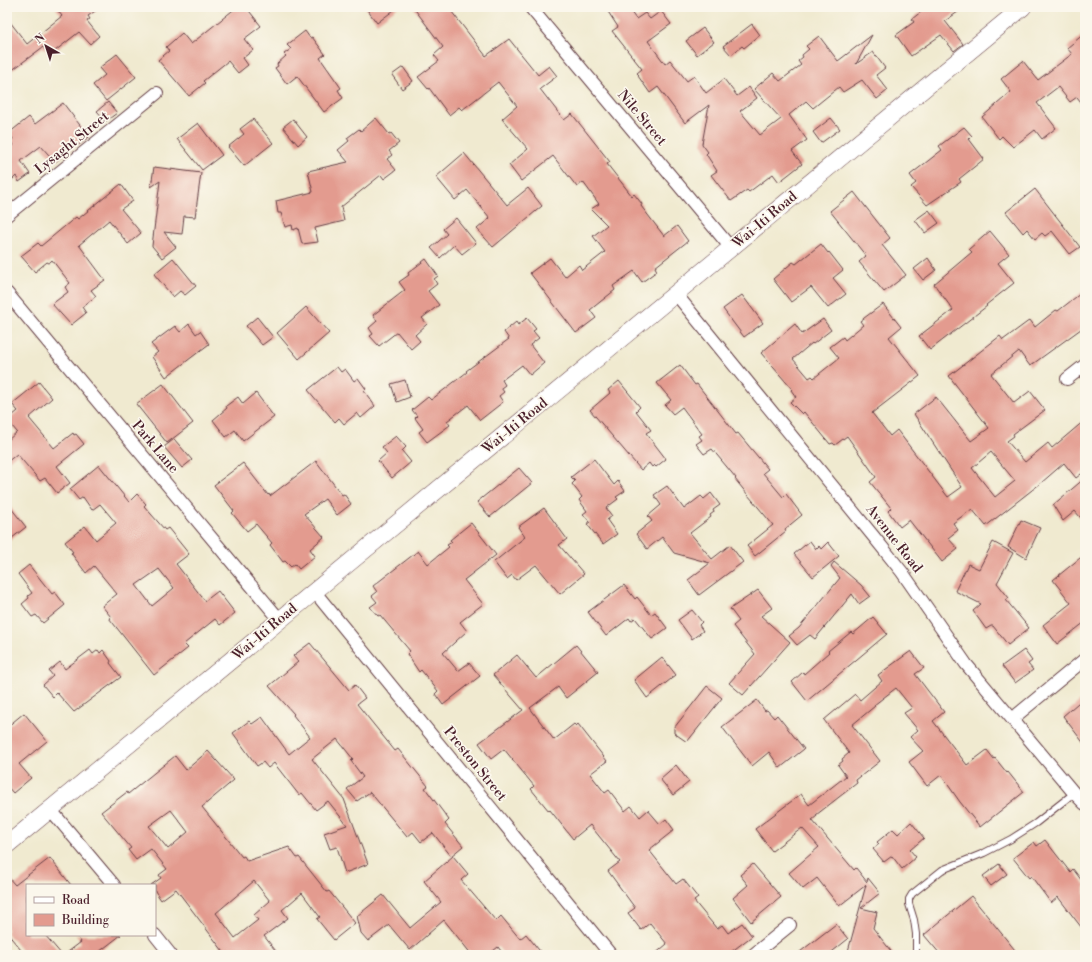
<svg xmlns="http://www.w3.org/2000/svg" width="1092" height="962" viewBox="0 0 1092 962" font-family="'Libre Bodoni',serif">
<rect width="100%" height="100%" fill="#fbf7ec"/>
<filter id="ink" filterUnits="userSpaceOnUse"><feTurbulence type="fractalNoise" baseFrequency=".025" numOctaves="2"/><feDisplacementMap in="SourceGraphic" scale="8" xChannelSelector="R" yChannelSelector="G"/><feConvolveMatrix kernelMatrix="1 2 1 2 8 2 1 2 1" color-interpolation-filters="sRGB"/></filter>
<filter id="wash" filterUnits="userSpaceOnUse"><feTurbulence type="fractalNoise" baseFrequency=".012" numOctaves="4" result="noise"/><feDisplacementMap in="SourceGraphic" scale="16" xChannelSelector="R" yChannelSelector="G"/><feGaussianBlur stdDeviation="0.9" result="paint"/><feColorMatrix in="noise" values="0 0 0 0 0 0 0 0 0 0 0 0 0 0 0 0 0 1.4 0 .05"/><feComposite in="paint" operator="in"/></filter>
<g filter="url(#wash)">
<rect width="100%" height="100%" fill="#f0ead0"/>
<g id="blocks">
<path fill="#e39b8f" fill-rule="evenodd" d="M55,7h46l-13,9 2,3 -3,2 12,15 -9,8 -11,-12 -29,23 -7,-8 -36,27v-56l20,26 35,-28z
M237,7h9l15,19 -17,13 9,11 -10,8 5,7 -10,8 -10,-12 -25,20 2,2 -16,13 -31,-36 11,-9 -3,-4 16,-14 9,11z
M365,7h33l-21,16z
M413,7h35l38,49 23,-17 29,36 11,-9 8,10 -17,13 24,31 8,-6 38,48 -3,2 25,32 2,-2 8,10 -1,2 23,30 13,-10 11,15 -33,26 2,4 -15,11 -8,-11 -21,15 2,4 -25,20 6,8 -20,15 -46,-60 20,-15 15,19 14,-12 3,5 23,-18 -12,-16 14,-11 -16,-16 8,-5 -16,-22 -6,5 -24,-31 -32,25 -12,-16 19,-16 -26,-30 15,-13 -19,-24 -36,28 -3,-3 -10,8 -20,-27 -1,1 -10,-12 21,-16 -5,-6 9,-8z
M605,7h22l9,12 9,-6 5,6 11,-8 10,13 -23,17 17,23 5,-4 17,21 7,-5 12,17 18,-14 13,17 12,-9 8,11 -17,13 20,24 21,-16 -27,-30 19,-16 7,8 21,-16 -3,-4 5,-4 -1,-2 7,-6 -3,-3 13,-10 19,25 34,-26 -16,29 17,-12 12,16 -9,7 12,15 -11,9 -15,-19 -19,12 -4,-5 -26,21 -7,-7 -17,14 18,25 -15,11 10,13 -23,18 -6,-8 -24,18 -2,-2 -16,11 -20,-26 6,-4 -11,-17 2,-2 -6,-8 7,-39 -24,18 -27,-36 -8,6 -12,-17 1,-1 -2,-2 5,-4 -30,-38 6,-4z
M927,7h38l-20,14 18,23 -9,7 -13,-16 -30,21 -15,-21 18,-13 -2,-3z
M752,24l8,11 -16,13 -2,-2 -11,9 -8,-9z
M703,28l11,14 -17,13 -11,-14z
M305,31l5,7 2,-1 13,17 -5,4 21,30 -3,2 5,8 -19,14 -27,-36 -10,8 -12,-16 3,-2 -1,-2 9,-8 -2,-2 7,-5 -4,-4z
M1085,33v74l-8,-10 -7,5 -12,-15 -21,16 19,25 -14,11 -7,-9 -22,17 -11,-11 -3,3 -17,-22 29,-25 -10,-13 22,-18 15,19 34,-26 -5,-6z
M117,54l19,23 -30,24 -13,-16 12,-10 -6,-7z
M403,67l10,14 -11,8 -10,-14z
M108,102l9,11 -11,8 -9,-10z
M63,103l26,34 -11,8 -1,-1 -22,18 -14,-16 -20,15 9,13 -11,8 -3,-6 -4,4 -5,-7v-30l3,4 3,-2 -3,-4 3,-2 -4,-6 20,-16 6,7z
M376,118l13,16 2,-1 8,10 -10,8 3,4 -5,4 9,11 -12,9 -3,-4 -40,32 3,14 -29,7 3,14 -16,2 -4,-16 -5,2 -1,-5 -7,2 -4,-14h-3l-2,-12 37,-9 -5,-21 40,-9 -10,-12 11,-9 -2,-3 12,-9 2,2z
M831,118l9,11 -19,14 -8,-11z
M253,119l20,24 -29,23 -16,-19 16,-13 -4,-5z
M293,119l14,18 -9,8 -15,-18z
M198,123l24,32 -20,15 -25,-31z
M964,127l8,9 -3,3 15,20 -25,20 2,3 -34,23 -16,-18 5,-4 -6,-8 32,-25 -3,-4z
M464,153l43,52 21,-17 14,18 -49,41 -16,-18 13,-11 -23,-28 -12,10 -19,-23z
M154,167l47,6 -6,44 -11,-1 -2,18 -18,-2 12,15 -14,11 -10,-12 8,-65 -9,6z
M121,184l12,17 -12,8 20,24 -13,11 -19,-24 -30,25 26,35 -14,10 5,6 -14,11 4,6 -15,12 -19,-21 16,-12 -3,-5 5,-4 -18,-23 -3,3 -2,-1 -12,10 -14,-16 17,-13 3,3 35,-29 2,2z
M1035,189l45,58 -10,7 -18,-23 -7,5 -3,-3 -7,6 -8,-10 -4,4 -17,-21z
M854,192l36,46 -8,7 24,30 -22,17 -25,-30 7,-6 -36,-45z
M929,210l10,13 -14,10 -10,-13z
M456,218l20,25 -14,11 -8,-9 -14,13 -9,-10 16,-14 -4,-5z
M990,231l19,23 -11,9 16,20 -28,22 1,1 -57,44 -11,-14 34,-26 -19,-26 38,-32 -3,-3z
M821,244l7,9 1,-1 14,18 -10,8 13,16 -18,14 -17,-21 -20,15 -18,-23 20,-17 3,2z
M173,258l23,28 -11,9 -5,-4 -7,6 -19,-23z
M928,258l8,12 -13,10 -9,-11z
M426,259l12,17 -4,3 3,5 -9,7 11,14 -17,13 5,6 -12,11 5,6 -9,8 -14,-17 -18,14 -9,-10 3,-2 -4,-6 8,-7 -4,-6 32,-25 -6,-8 10,-7 -1,-2z
M1085,290v36l-55,40 -11,-15 -28,23 23,29 16,-12 15,19 -32,24 1,2 -7,5 18,21 23,-19 4,5 33,-28v51l-9,7 -12,-15 -23,20 -55,43 -14,-17 -19,14 5,7 -10,8 10,11 -16,13 -33,-42 -9,7 -12,-16 3,-3 -21,-26 6,-5 -29,-41 -12,9 -2,-2 -3,1 -26,-32 -2,2 -12,-12 6,-5 -5,-7 1,-1 -31,-36 34,-29 7,10 21,-15 8,11 -18,14 -1,-1 -19,16 16,19 3,-2 2,2 25,-20 -9,-11 13,-10 2,3 18,-15 -3,-4 23,-17 18,23 -12,10 31,39 -48,37 18,23 7,-6 51,67 14,-10 -48,-73 22,-17 35,44 18,-13 -40,-52 51,-40 3,4 27,-20 5,7 21,-17 2,1zM991,452l24,29 -20,16 -23,-29z
M742,295l21,28 -19,14 -21,-28z
M306,307l23,26 -30,26 -22,-26z
M257,317l16,20 -11,8 -16,-19z
M527,318l9,11 -3,2 6,7 -9,7 14,18 -14,12 -8,-10 -20,15 3,5 -4,3 3,4 -5,4 4,6 -23,18 -12,-15 -21,16 3,4 -23,17 -8,-10 4,-3 -8,-11 2,-2 -5,-6 16,-13 3,3 36,-28 -1,-1 43,-32 -5,-7 12,-10 2,3z
M189,324l7,10 4,-3 9,13 -43,33 -14,-20 6,-5 -7,-8 24,-18 5,6z
M680,365l15,20 2,-1 39,50 2,-1 30,36 -5,4 20,24 3,-3 16,21 -17,14 1,2 -31,25 -8,-10 26,-21 -30,-36 -8,-10 1,-1 -24,-29 -8,5 -8,-10 6,-4 -3,-4 3,-2 -20,-27 -9,7 -8,-9 6,-5 -14,-17z
M337,367l4,5 4,-3 9,12 4,-3 8,11 -2,2 11,15 -14,12 -4,-5 -13,11 -5,-6 -4,4 -27,-32z
M405,380l5,17 -13,5 -6,-18z
M619,381l21,26 -4,4 15,19 -5,3 20,26 -10,8 -2,-2 -2,2 -3,-4 -8,7 -51,-60 20,-17 -2,-3z
M39,382l13,16 -23,20 25,30 19,-15 1,2 2,-1 8,10 -27,22 13,17 -13,10 -12,-15 -5,3 -23,-27 -10,8v-21l10,-9 -10,-12 11,-9 -6,-7z
M163,384l30,39 -26,20 -31,-39z
M256,393l18,24 -31,24 -8,-11 -9,7 -13,-17 14,-12 -1,-2 12,-9 5,7z
M396,436l10,11 -4,4 9,11 -19,16 -14,-17 9,-8 -5,-6z
M174,439l18,21 -10,8 -18,-21z
M594,459l20,26 4,-4 7,10 -9,6 2,2 -12,9 6,8 -5,4 10,14 -14,10 -16,-20 3,-2 -7,-8 4,-3 -8,-11 3,-3 -10,-13 3,-3 -4,-4z
M316,461l26,34 2,-1 7,10 -14,11 -12,-16 -21,15 20,23 -14,12 5,7 -16,13 -4,-5 -4,3 -6,-6 -2,1 -13,-17 2,-2 -16,-19 -9,7 -15,-18 2,-2 -20,-26 29,-22 25,32 1,-1 1,2z
M99,465l30,37 8,-8 9,10 -2,2 21,24 3,-2 21,26 -13,10 29,37 13,-10 17,22 -15,12 -5,-6 -31,25 4,4 -34,27 -45,-57 2,-1 -9,-11 15,-12 -23,-28 -8,7 -15,-20 2,-1 -8,-10 20,-16 11,14 20,-17 -16,-19 -8,6 -9,-13 -4,3 -9,-11zM159,569l15,19 -22,18 -16,-21z
M519,468l13,15 -42,34 -13,-15z
M1085,478v45l-10,-12 -12,10 -10,-16z
M667,486l17,23 17,-13 3,3 7,-6 9,12 -7,5 1,2 -4,3 1,2 -21,16 22,26 18,-14 13,17 -44,33 -11,-15 22,-17 -36,-10 -12,-16 -15,12 -11,-15 16,-13 -4,-5 13,-11 -7,-10z
M7,503l19,24 -19,15z
M544,508l23,31 -8,6 25,29 -24,20 -24,-29 -20,15 -4,-5 -5,4 -13,-17 31,-25 -7,-10z
M1021,520l19,8 -14,30 -18,-11z
M471,523l25,32 -32,25 19,24 -23,18 7,9 -24,22 15,18 11,-8 11,13 -37,29 -8,-11 3,-3 -17,-21 -2,2 -12,-18 3,-3 -30,-36 -2,1 -8,-9 7,-5 -5,-6 5,-4 -4,-6 45,-35 10,13 21,-17 -2,-2 5,-3 -2,-2z
M810,541l6,8 3,-3 2,3 7,-7 11,14 -26,21 -19,-23z
M993,542l20,11 -16,30 12,15 -3,2 23,28 -21,17 -15,-19h-2l-5,3 -13,-18 8,-7 -26,-13 13,-27 11,5z
M1085,554v68l-28,22 -14,-19 28,-22 -18,-23z
M834,562l27,23 9,11 -11,8 -7,-10 -37,45 -5,-4 -13,10 -8,-9 10,-8 41,-50 -9,-12z
M29,565l23,29 3,-2 10,13 -22,18 -7,-8 -4,2 -10,-13 7,-6 -1,-2 4,-3 -14,-19z
M624,585l11,14 2,-2 14,18 4,-3 12,16 -15,11 -17,-21 -4,3 -2,-3 -23,18 -18,-24z
M758,590l14,18 -11,8 29,26 -47,53 -14,-12 26,-29 -22,-28 6,-5 -9,-12z
M692,610l10,12 -3,3 4,6 -11,8 -14,-19z
M873,617l14,17 -80,67 -15,-19 11,-10 1,2 25,-22 -1,-1 23,-19 2,2z
M310,643l39,47 6,-5 10,13 -8,6 38,47 3,-2 30,37 -3,2 24,32 -4,4 18,22 -12,10 -18,-23 -12,9 -8,-10 -6,5 -37,-45 -13,9 -10,-12 16,-12 -12,-16 2,-2 -16,-20 -25,20 32,40 24,65 -23,9 -8,-26 -7,2 -6,-16 23,-8 -19,-24 -12,9 -14,-17 -3,2 -25,-32 -6,5 -5,-6 -6,4 -24,-33 16,-12 3,3 10,-7 27,37 21,-17 -17,-22 1,-1 -25,-28 29,-24 -5,-6z
M576,645l22,27 -32,26 -8,-11 -28,21 24,32 20,-16 2,2 2,-2 29,37 -17,13 15,19 4,-3 16,21 6,-5 9,11 8,-7 12,14 6,-5 8,11 -25,20 27,34 7,-5 15,19 -4,3 23,28 5,-4 6,8 14,-10 10,13 -25,19h-73l13,-11 -17,-21 -9,7 -13,-17 7,-5 -27,-37 12,-9 -30,-37 -17,14 -23,-29 -1,1 -18,-22 3,-3 -30,-37 -13,10 -12,-16 44,-33 -30,-35 24,-20 19,23z
M90,650l3,4 5,-4 2,3 3,-3 8,11 -1,2 11,14 -47,35 -17,-19 -4,4 -10,-12 10,-9 -4,-5 11,-9 5,7z
M1024,650l8,11 -4,3 5,6 -18,13 -13,-17z
M911,651l13,17 -9,6 29,38 -11,9 34,44 20,-15 7,9 1,-1 12,15 1,-1 16,20 -44,35 -20,-25 -19,-27 -14,11 -18,-24 14,-11 -13,-14 8,-7 -14,-17 8,-5 -16,-20 -22,17 1,1 -23,19 28,36 -24,19 1,3 -41,32 1,1 -5,4 42,50 2,-2 11,14 1,-4 12,15 -19,15 16,4 -4,16 21,27h-47l19,-70 -27,21 -22,-28 -14,11 -14,-16 30,-26 -17,-19 -30,23 -17,-22 46,-35 8,11 37,-29 -8,-11 5,-4 -1,-2 7,-6 -25,-33 31,-26 5,6 22,-19 -4,-6z
M662,657l14,18 -29,23 -13,-18z
M707,686l15,12 -35,44 -13,-9v-5z
M1085,697v48l-22,-29z
M757,700l8,11 2,-1 7,8 3,-3 27,34 -24,19 -11,-16 -17,14 -30,-39z
M24,713l23,28 -28,23 12,14 -18,15 -6,-7v-59z
M208,751l26,29 -32,27 40,50 2,-1 3,5 42,-14 8,11 2,-1 28,35 2,-1 26,32 -21,17 -17,-21 3,-2 -18,-24 -20,17 6,8 -24,18 15,19h-53l-50,-66 -15,11 -6,-9v-6h-4l10,-7 -2,-3 8,-6 -16,-20 -15,11 -8,-10 3,-2 -30,-36 26,-20 1,2 47,-38 11,14zM171,810l17,22 -20,17 -19,-23zM254,881l16,20 -16,14 4,5 -23,18 -19,-25z
M676,765l13,17 -16,13 -13,-16z
M911,822l13,16 -14,12 6,7 -14,12 -10,-13 -8,6 -11,-13 6,-5 -2,-2 16,-13 5,5z
M1045,840l25,32 3,-3 12,16v47l-27,-35 -7,6 -20,-27 -2,2 -16,-20 21,-16 3,4z
M453,856l15,18 -7,6 35,41 5,-5 19,23 6,-5 17,21h-39l-6,-8 -10,8h-16l-28,-35 -34,30 -21,-25 -21,16 -7,-8 -4,-17 26,-21 27,33 31,-26 -17,-21z
M50,858l21,27h-44v50h18l17,20h-37l-18,-22v-57l8,9z
M753,864l28,33 -30,25 -18,-24 15,-13 -8,-10z
M999,864l8,10 -16,12 -8,-10z
M971,896l48,59h-78l-17,-20z
M836,924l12,15 -20,16h-32z
M76,935h45l-26,20h-31l17,-13z"/>
</g>
</g>
<g filter="url(#ink)">
<use href="#blocks" fill-opacity="0" stroke="#633d44" stroke-width="1"/>
<g fill="none" stroke-linecap="round" stroke-linejoin="round">
<defs>
<path id="service" d="M916,955v-21l-2,-14 -5,-16v-5l3,-5 30,-24 42,-17 27,-14 25,-16 38,-30"/>
<path id="minor" d="M530,7l201,241
M7,215l150,-122
M7,293l273,327
M676,294l198,243 28,35 64,92 108,129 11,11
M1067,379l18,-14
M314,591l297,364
M1012,719l73,-60
M50,809l64,76
M155,935l16,20
M753,955l37,-30"/>
<path id="secondary" d="M7,845l1016,-838"/>
</defs>
<use href="#service" stroke="#633d44" stroke-width="8"/>
<use href="#minor" stroke="#633d44" stroke-width="14"/>
<use href="#secondary" stroke="#633d44" stroke-width="18"/>
<use href="#service" stroke="#fff" stroke-width="6"/>
<use href="#minor" stroke="#fff" stroke-width="12"/>
<use href="#secondary" stroke="#fff" stroke-width="17"/>
</g>
</g>
<g text-anchor="middle" dominant-baseline="central" stroke-width="3.5" stroke-linejoin="round" paint-order="stroke">
<g font-size="14" fill="#4a1f2b" stroke="#fbf7ec">
<text transform="translate(642 118) rotate(50)">Nile Street</text>
<text transform="translate(72 143) rotate(-39)">Lysaght Street</text>
<text transform="translate(765 220) rotate(-40)">Wai-Iti Road</text>
<text transform="translate(515 426) rotate(-39)">Wai-Iti Road</text>
<text transform="translate(155 447) rotate(50)">Park Lane</text>
<text transform="translate(894 539) rotate(52)">Avenue Road</text>
<text transform="translate(265 632) rotate(-40)">Wai-Iti Road</text>
<text transform="translate(475 764) rotate(51)">Preston Street</text>
</g>
</g>
<rect width="1092" height="962" fill="none" stroke="#fbf7ec" stroke-width="24"/>
<rect x="26" y="884" width="130" height="52" fill="#fbf7ec" stroke="#b4a19f"/>
<rect x="34" y="897" width="20" height="6" fill="#ffffff" stroke="#b4a19f"/>
<text x="62" y="904" font-size="12" fill="#4a1f2b">Road</text>
<rect x="34" y="914" width="20" height="12" fill="#e39b8f" stroke="#b4a19f"/>
<text x="62" y="924" font-size="12" fill="#4a1f2b">Building</text>
<g transform="translate(46 46) rotate(321)" stroke="#fbf7ec" stroke-width="3" paint-order="stroke">
<path d="M0-3L7 15L0 10L-7 15Z" fill="#4a1f2b"/>
<text y="-6" font-size="11" font-weight="bold" text-anchor="middle" fill="#4a1f2b">N</text>
</g>
</svg>
